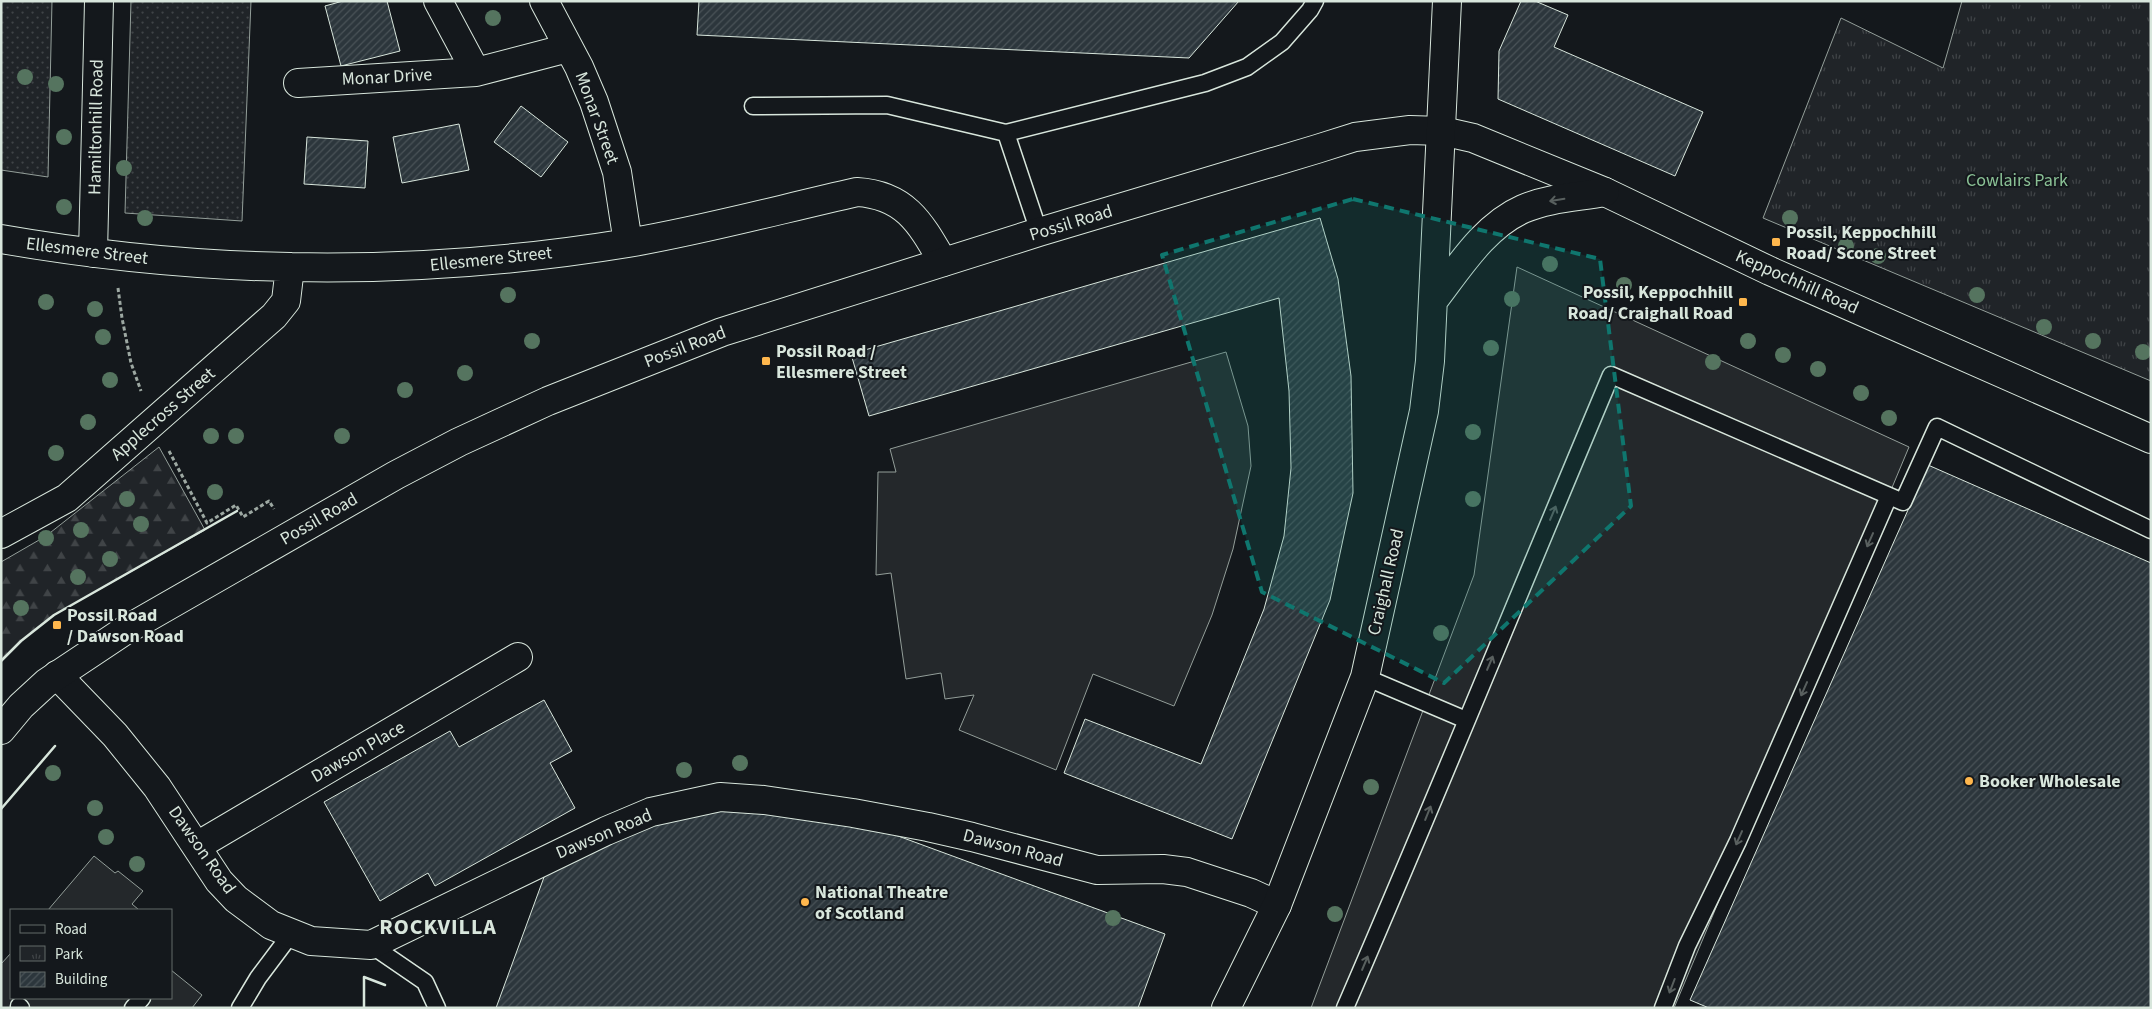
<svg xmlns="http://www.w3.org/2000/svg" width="2152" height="1009" viewBox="0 0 2152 1009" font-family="'Source Sans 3',sans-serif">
<defs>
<pattern id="grass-dots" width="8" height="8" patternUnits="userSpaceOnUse" patternTransform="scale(1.25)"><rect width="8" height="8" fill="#202428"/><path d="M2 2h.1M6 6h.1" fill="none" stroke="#404447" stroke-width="1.8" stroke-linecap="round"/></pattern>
<pattern id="forest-firs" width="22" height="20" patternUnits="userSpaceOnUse" patternTransform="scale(1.25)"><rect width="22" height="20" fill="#202428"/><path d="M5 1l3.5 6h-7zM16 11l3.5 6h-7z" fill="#404447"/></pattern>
<pattern id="park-tufts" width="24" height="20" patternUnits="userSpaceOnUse" patternTransform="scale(1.25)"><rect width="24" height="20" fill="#202428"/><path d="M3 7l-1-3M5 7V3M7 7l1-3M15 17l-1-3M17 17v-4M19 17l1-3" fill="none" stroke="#404447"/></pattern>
<pattern id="building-hatch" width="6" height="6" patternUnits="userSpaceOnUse" patternTransform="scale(1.25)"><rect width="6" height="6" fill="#2c363c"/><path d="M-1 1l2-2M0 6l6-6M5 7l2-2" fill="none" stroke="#4a5358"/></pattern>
</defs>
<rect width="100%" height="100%" fill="#14181c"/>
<path fill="url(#grass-dots)" stroke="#939e99" d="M1,1h51l-4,176 -47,-7z
M131,1h120l-9,220 -117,-8z"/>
<path fill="url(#forest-firs)" stroke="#939e99" d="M159,447l46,83 -151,85 -33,26 -20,20v-99l45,-26z"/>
<path fill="url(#park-tufts)" stroke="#939e99" d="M1962,1h189v380l-388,-163 78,-200 102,50z"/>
<path fill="#24282b" stroke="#939e99" d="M1517,267l392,180 -235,561h-363l163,-433z
M1226,352l22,74 3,40 -18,83 -21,66 -38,91 -81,-32 -37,96 -97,-40 15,-35 -29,4 -4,-26 -35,6 -15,-106 -15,2 2,-103h18l-6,-23z
M94,856l21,17 3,-2 25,20 -11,13 7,6h-91z
M11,953v45h160v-28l31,25 -10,13h-191v-44z"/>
<path fill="url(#building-hatch)" stroke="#d8e6dc" d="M343,1h44l13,50 -59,15 -16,-60z
M699,1h540l-50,57 -492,-23z
M1521,1h14l33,14 -14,32 149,65 -28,64 -177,-77 1,-48z
M521,106l47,36 -27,35 -47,-35z
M459,124l10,46 -67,13 -9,-46z
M307,137l61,4 -3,47 -61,-4z
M1320,218l18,61 13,97 2,117 -23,107 -98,239 -168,-66 21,-54 116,45 63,-155 20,-73 7,-68 -2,-77 -10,-93 -410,118 -18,-62z
M1928,465l223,98v445h-442l-19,-8z
M544,700l28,51 -22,12 25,45 -140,78 -7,-13 -48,28 -56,-99 126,-71 9,16z
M729,808l150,21 286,105 -27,74h-642l51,-139 107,-45z"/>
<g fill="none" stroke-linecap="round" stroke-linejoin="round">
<defs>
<path id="lane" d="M753,106l134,-1 119,28 33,99
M1006,133l199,-50 42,-16 35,-25 28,-32 5,-9
M1365,677l101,43
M371,945l54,37 12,26
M19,1006l2,2
M133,1008l9,-10
M240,1008l18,-30 33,-44
M1345,1008c91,-210 177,-422 266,-633l292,127 34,-75 214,103
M1663,1008l24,-62 51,-105 151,-345"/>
<path id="street" d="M438,1l38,71
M544,1l35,66 15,35 23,70 11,71
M298,83l178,-11 92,-24
M1,239c207,36 419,38 627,4 77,-13 153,-34 229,-51 49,3 64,32 86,70
M93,253l6,-252
M1,534l66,-36 207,-182 12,-15 4,-34
M57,675l58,60 42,52 62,94 17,18 35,26 40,16 60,4 235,-114 45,-19 69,-15 44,3 89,13 75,14 44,10 125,33 66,-1 24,3 64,21 26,12
M197,846l321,-189"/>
<path id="secondary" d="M1,730l20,-24 25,-23 78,-52 272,-156 63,-33 89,-41 174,-69 317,-100 278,-83 38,-12 55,-7 32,1 31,7 132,54 165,79 381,168"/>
<path id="primary" d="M1433,301c25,-32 51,-75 90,-92 25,-11 55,-12 82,-17
M1226,1008l51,-103 88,-228 59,-266 6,-50 17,-360"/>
</defs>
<use href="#lane" stroke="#d8e6dc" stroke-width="19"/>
<use href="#street" stroke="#d8e6dc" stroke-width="30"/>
<use href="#secondary" stroke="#d8e6dc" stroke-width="30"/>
<use href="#primary" stroke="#d8e6dc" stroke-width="30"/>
<path stroke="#9da8a2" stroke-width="3" stroke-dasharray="4 2.5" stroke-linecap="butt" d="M118,288l4,30 9,45 10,28
M169,451l38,72 29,-18 7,12 26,-16 5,8"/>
<use href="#lane" stroke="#14181c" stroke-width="16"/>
<use href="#street" stroke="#14181c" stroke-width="28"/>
<use href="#secondary" stroke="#14181c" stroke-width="28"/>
<use href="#primary" stroke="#14181c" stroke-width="28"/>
<path stroke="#d8e6dc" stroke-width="2.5" d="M1,661l20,-20 33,-26 183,-104
M1,809l54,-63
M364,1008v-31l21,8"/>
</g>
<g fill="#55745f">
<circle cx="493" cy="18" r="8"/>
<circle cx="25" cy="77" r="8"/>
<circle cx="56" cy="84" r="8"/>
<circle cx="64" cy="137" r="8"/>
<circle cx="124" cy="168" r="8"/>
<circle cx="64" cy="207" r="8"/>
<circle cx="145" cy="218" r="8"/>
<circle cx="1790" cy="218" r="8"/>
<circle cx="1846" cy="246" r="8"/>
<circle cx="1878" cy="256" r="8"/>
<circle cx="1550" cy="264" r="8"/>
<circle cx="1624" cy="285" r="8"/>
<circle cx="508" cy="295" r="8"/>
<circle cx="1977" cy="295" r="8"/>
<circle cx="1512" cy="299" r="8"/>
<circle cx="46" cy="302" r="8"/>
<circle cx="95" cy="309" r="8"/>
<circle cx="2044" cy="327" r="8"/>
<circle cx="103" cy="337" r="8"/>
<circle cx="532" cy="341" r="8"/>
<circle cx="1748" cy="341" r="8"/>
<circle cx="2093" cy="341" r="8"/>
<circle cx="1491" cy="348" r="8"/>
<circle cx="2143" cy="352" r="8"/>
<circle cx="1783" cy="355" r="8"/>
<circle cx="1713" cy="362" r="8"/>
<circle cx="1818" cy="369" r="8"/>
<circle cx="465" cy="373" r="8"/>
<circle cx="110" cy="380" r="8"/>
<circle cx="405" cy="390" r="8"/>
<circle cx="1861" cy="393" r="8"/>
<circle cx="1889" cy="418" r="8"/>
<circle cx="88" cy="422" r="8"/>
<circle cx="1473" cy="432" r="8"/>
<circle cx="211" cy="436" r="8"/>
<circle cx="236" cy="436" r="8"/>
<circle cx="342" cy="436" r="8"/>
<circle cx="56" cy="453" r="8"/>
<circle cx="215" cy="492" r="8"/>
<circle cx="127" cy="499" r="8"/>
<circle cx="1473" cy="499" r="8"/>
<circle cx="141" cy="524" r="8"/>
<circle cx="81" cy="530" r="8"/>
<circle cx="46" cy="538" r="8"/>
<circle cx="110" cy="559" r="8"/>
<circle cx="78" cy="577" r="8"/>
<circle cx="21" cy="608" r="8"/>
<circle cx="1441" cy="633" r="8"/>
<circle cx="740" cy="763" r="8"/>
<circle cx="684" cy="770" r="8"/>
<circle cx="53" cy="773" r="8"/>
<circle cx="1371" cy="787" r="8"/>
<circle cx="95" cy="808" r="8"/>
<circle cx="106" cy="837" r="8"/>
<circle cx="137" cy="864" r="8"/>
<circle cx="1335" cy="914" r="8"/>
<circle cx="1113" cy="918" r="8"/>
</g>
<defs><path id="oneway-shaft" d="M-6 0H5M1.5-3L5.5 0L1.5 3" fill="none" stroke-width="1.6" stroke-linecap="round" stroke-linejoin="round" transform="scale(1.25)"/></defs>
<g stroke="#59605f">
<use href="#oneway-shaft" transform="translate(1557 200) rotate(171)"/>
<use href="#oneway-shaft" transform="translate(1553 513) rotate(-67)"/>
<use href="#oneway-shaft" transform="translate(1870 540) rotate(114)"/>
<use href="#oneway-shaft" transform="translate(1490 663) rotate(-67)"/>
<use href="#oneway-shaft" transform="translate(1804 689) rotate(114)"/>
<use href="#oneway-shaft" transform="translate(1428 813) rotate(-68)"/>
<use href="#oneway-shaft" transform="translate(1739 838) rotate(114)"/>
<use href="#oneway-shaft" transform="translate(1365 963) rotate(-67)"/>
<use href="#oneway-shaft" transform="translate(1672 986) rotate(111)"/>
</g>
<path fill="#0f766e" fill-opacity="0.2" stroke="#0f766e" stroke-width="4" stroke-dasharray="10 6" stroke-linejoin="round" d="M1353,199l247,60 31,247 -187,177 -182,-91 -100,-337z"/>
<g fill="#ffb74d" stroke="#14181c" stroke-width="2">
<rect x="1771" y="237" width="10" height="10" rx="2.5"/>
<rect x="1738" y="297" width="10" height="10" rx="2.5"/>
<rect x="761" y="356" width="10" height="10" rx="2.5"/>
<rect x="52" y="620" width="10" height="10" rx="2.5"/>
<circle cx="1969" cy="781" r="5"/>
<circle cx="805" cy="902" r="5"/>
</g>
<g text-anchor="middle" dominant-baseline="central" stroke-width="4" stroke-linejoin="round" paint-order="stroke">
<g font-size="18" fill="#d8e6dc" stroke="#14181c">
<text transform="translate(387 77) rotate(-3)">Monar Drive</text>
<text transform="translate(597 118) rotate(70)">Monar Street</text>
<text transform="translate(96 127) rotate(-89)">Hamiltonhill Road</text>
<text transform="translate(1071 223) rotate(-17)">Possil Road</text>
<text transform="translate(87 251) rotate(7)">Ellesmere Street</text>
<text transform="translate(491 259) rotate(-6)">Ellesmere Street</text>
<text transform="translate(1797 282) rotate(24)">Keppochhill Road</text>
<text transform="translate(685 347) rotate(-21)">Possil Road</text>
<text transform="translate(163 414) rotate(-41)">Applecross Street</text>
<text transform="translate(319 519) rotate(-30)">Possil Road</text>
<text transform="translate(1386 582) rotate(-77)">Craighall Road</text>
<text transform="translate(358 752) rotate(-30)">Dawson Place</text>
<text transform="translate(604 834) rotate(-23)">Dawson Road</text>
<text transform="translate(1013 848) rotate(15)">Dawson Road</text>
<text transform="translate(202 850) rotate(55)">Dawson Road</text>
</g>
<g font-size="18" fill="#8ac095" stroke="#14181c">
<text x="2017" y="180">Cowlairs Park</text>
</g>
<g font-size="18" font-weight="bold" fill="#d8e6dc" stroke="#14181c" text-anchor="start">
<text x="1786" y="232">Possil, Keppochhill<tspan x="1786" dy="21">Road/ Scone Street</tspan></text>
<text x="1733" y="292" text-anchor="end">Possil, Keppochhill<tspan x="1733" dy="21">Road/ Craighall Road</tspan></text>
<text x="776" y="351">Possil Road /<tspan x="776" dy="21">Ellesmere Street</tspan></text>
<text x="67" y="615">Possil Road<tspan x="67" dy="21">/ Dawson Road</tspan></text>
<text x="1979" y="781">Booker Wholesale</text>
<text x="815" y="892">National Theatre<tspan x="815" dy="21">of Scotland</tspan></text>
</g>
<g font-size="22" font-weight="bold" letter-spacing="1" fill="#d8e6dc" stroke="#14181c">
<text x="438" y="927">ROCKVILLA</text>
</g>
</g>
<rect width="2152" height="1009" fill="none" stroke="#d8e6dc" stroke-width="5"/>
<rect x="10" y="909" width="162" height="90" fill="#14181c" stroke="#626a69"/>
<rect x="20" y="925" width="25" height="8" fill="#14181c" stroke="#626a69"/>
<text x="55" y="934" font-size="15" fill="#d8e6dc">Road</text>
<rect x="20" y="946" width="25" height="15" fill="url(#park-tufts)" stroke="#626a69"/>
<text x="55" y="959" font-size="15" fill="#d8e6dc">Park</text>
<rect x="20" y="972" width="25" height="15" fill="url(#building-hatch)" stroke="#626a69"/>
<text x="55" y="984" font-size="15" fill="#d8e6dc">Building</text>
</svg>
